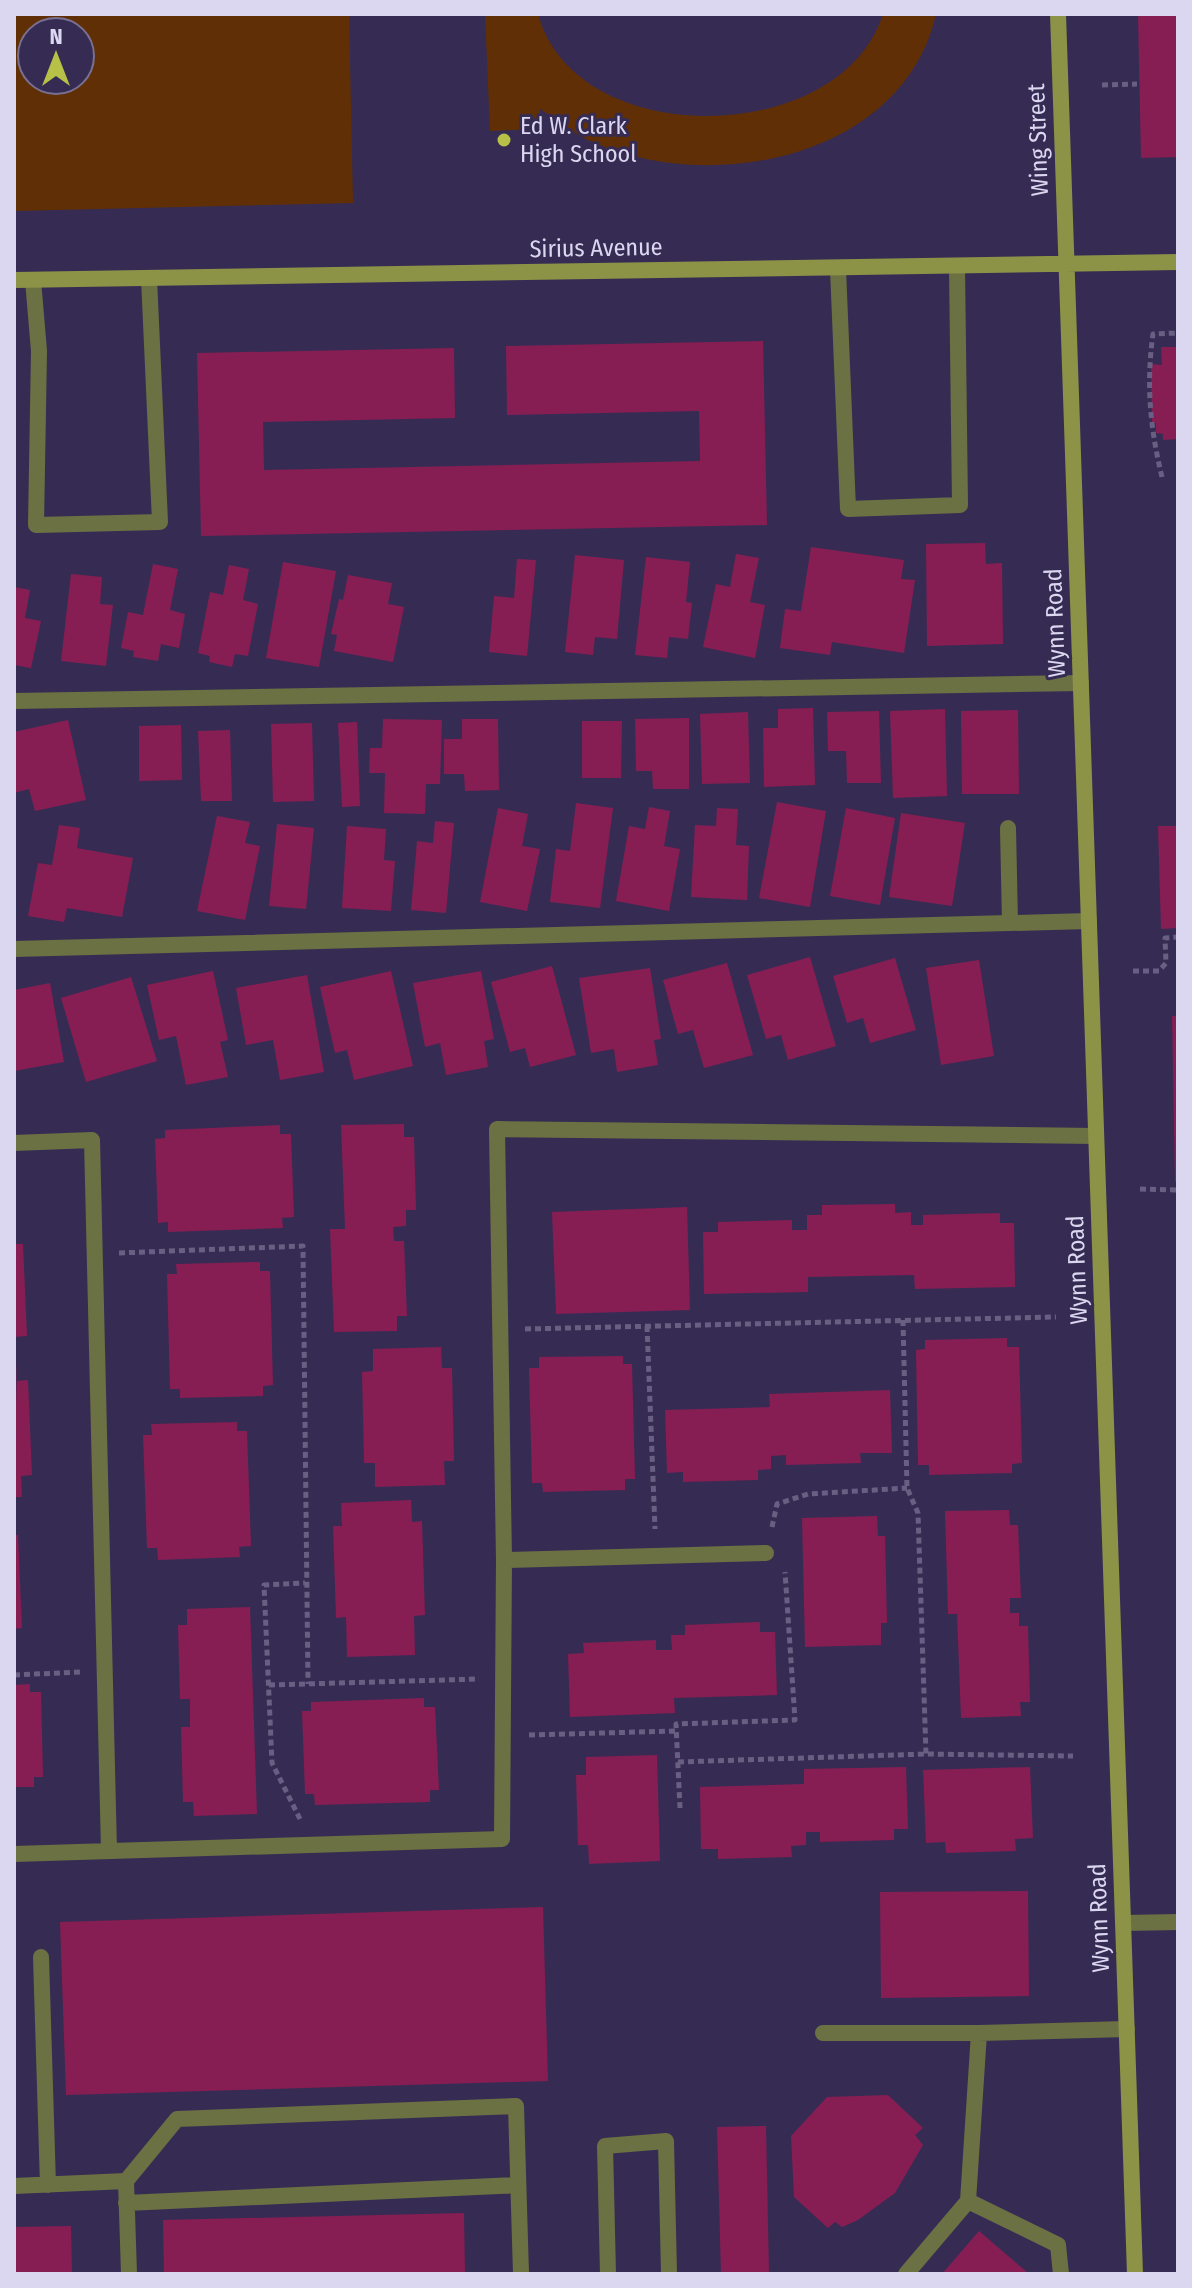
<svg xmlns="http://www.w3.org/2000/svg" width="1192" height="2288" viewBox="0 0 1192 2288" font-family="'Fira Sans Condensed',sans-serif">
<rect width="100%" height="100%" fill="#362c53"/>
<path fill="#612f05" fill-rule="evenodd" d="M14,14h335l4,189 -339,8zM32,32h48v48h-48z
M485,14h53c37,138 303,134 345,0h53c-33,146 -230,183 -350,125 -16,-8 -31,-20 -46,-30v20l-50,2z"/>
<path fill="#861e54" d="M1138,14h40v143l-37,1z
M763,341l4,184 -566,11 -4,-183 257,-5 1,70 -192,4 1,48 436,-9 -1,-50 -192,4 -1,-69z
M1161,347h17v92l-15,1v-6l-7,-1v-10h-4l-1,-59 11,1z
M985,543l1,21 16,-1 1,81 -76,2 -1,-102z
M811,547l93,13 -3,19 14,1 -11,73 -72,-11 -2,13 -50,-7 5,-39 16,2z
M736,554l23,4 -9,44 15,3 -10,53 -52,-11 13,-63 14,3z
M575,555l49,5 -7,79 -22,-2 -2,18 -28,-3z
M646,557l44,5 -4,40 6,1 -4,36 -19,-2 -2,21 -32,-3z
M517,559l19,1 -9,96 -38,-4 5,-56 20,2z
M283,562l53,9 -17,96 -53,-9z
M153,564l25,5 -8,41 15,4 -6,34 -18,-4 -3,17 -25,-4 1,-6 -13,-3 7,-36 15,3z
M229,565l20,4 -6,31 15,4 -10,52 -13,-2 -3,13 -23,-5 1,-6 -12,-3 12,-61 13,3z
M71,574l31,3 -2,27 13,1 -7,61 -45,-5z
M348,575l44,8 -4,21 16,3 -11,55 -59,-11 3,-16 -6,-1 8,-35 4,1z
M14,587l16,3 -5,28 16,3 -10,47 -17,-3z
M813,708l2,77 -51,2 -1,-59h15v-19z
M945,709l2,87 -54,2 -3,-87z
M1018,710l1,84h-57l-1,-83z
M879,711l2,72h-34l-1,-32h-18l-1,-39z
M748,712l2,71 -48,1 -2,-70z
M689,718v71h-36l-1,-18h-16l-1,-52z
M383,719l59,1 -2,64h-14l-1,30 -41,-1 1,-40h-16l1,-25h12z
M462,719h36l1,71 -34,1 -1,-17h-20v-35h18z
M68,720l18,80 -51,11 -6,-22 -15,4v-61z
M582,721h40l-1,57h-39z
M357,722l3,84 -18,1 -4,-84z
M312,723l2,78 -41,1 -2,-78z
M181,725l1,55 -43,1v-55z
M230,730l2,71h-31l-3,-70z
M777,802l49,9 -16,96 -51,-9z
M576,803l37,5 -13,100 -50,-6 6,-53 14,2z
M649,807l21,4 -6,35 16,3 -11,62 -53,-10 13,-75 16,3z
M498,808l30,6 -6,32 18,3 -13,62 -47,-9z
M717,808l21,1 -2,36 13,1 -2,54 -56,-3 4,-72 21,1z
M846,808l49,10 -15,87 -50,-9z
M901,813l64,10 -13,83 -63,-9z
M217,816l33,6 -5,21 15,3 -15,74 -48,-9z
M435,821l19,2 -8,90 -35,-3 6,-69 16,2z
M277,824l37,4 -8,81 -37,-3z
M59,825l21,3 -3,20 56,10 -11,59 -55,-9 -3,14 -36,-6 10,-53 14,2z
M347,826l39,3 -2,31 11,1 -4,50 -49,-3z
M1158,826h20v102l-17,1z
M810,957l26,89 -48,14 -7,-25 -15,4 -19,-64z
M895,958l21,72 -46,13 -7,-25 -16,5 -14,-47z
M979,960l15,96 -53,9 -15,-97z
M727,963l26,92 -49,13 -11,-38 -15,4 -15,-54z
M552,966l24,89 -46,12 -5,-19 -15,4 -19,-70z
M650,968l11,71 -7,1 4,25 -41,7 -3,-23 -23,4 -12,-75z
M213,971l15,69 -8,2 8,35 -42,8 -10,-49 -17,4 -12,-55z
M391,971l22,95 -59,14 -7,-30 -12,3 -15,-66z
M481,971l13,68 -10,2 4,26 -42,8 -6,-32 -15,4 -12,-64z
M307,975l17,97 -44,8 -7,-40 -27,5 -10,-57z
M131,977l26,84 -71,21 -25,-84z
M50,983l14,79 -50,9v-81z
M1172,1016h6v165l-3,1z
M404,1124v13h10l2,73h-10v16l-13,1 1,14h10l3,75h-10v15l-63,1 -4,-103h15l-4,-104z
M280,1125v9h11l3,83 -12,1 1,10 -115,4v-10l-10,1 -3,-84 10,-1v-8z
M895,1204v9l16,-1v13h12v-10l77,-2v10h14l1,64 -100,2 -1,-14 -106,2v15l-104,2 -1,-62h15v-10l74,-2v10h15v-15h15v-10z
M687,1207l3,103 -134,4 -4,-102z
M14,1244h9l4,92 -13,1z
M260,1262v9h10l3,114 -10,1v10l-83,2v-9h-10l-3,-115h10l-1,-10z
M1007,1338v9h12l3,116 -10,1v9l-83,2v-10h-11l-2,-115 9,-1v-9z
M441,1347l1,21h10l2,93h-10l1,24 -70,2v-24h-11l-2,-91 11,-1v-22z
M623,1356v8h9l3,115h-10v11l-82,2 -1,-9h-10l-3,-115h10v-11z
M17,1359v22l11,-1 4,95 -11,1 1,21h-8z
M890,1390l2,63h-32l1,10 -75,2v-10l-15,1v13l-13,1v10l-75,2v-10l-16,1 -2,-63 105,-3 -1,-13z
M237,1422v9h10l4,115 -12,1 1,10 -82,3 -1,-12h-10l-4,-113h9l-1,-11z
M411,1500l1,22 10,-1 3,94 -11,1 1,39 -68,2 -1,-40 -10,1 -3,-92h9l-1,-23z
M1009,1510l1,15h8l3,73h-11v15h9v13h9l2,76h-10l1,14 -60,2 -4,-104h-9l-3,-103z
M877,1516l1,20h7l2,87h-6v22l-76,2 -3,-129z
M14,1535h4l4,93 -8,1z
M250,1607l7,207 -63,2 -1,-14h-10l-2,-75h9v-28h-10l-2,-74h9v-16z
M760,1622v10h15l2,63 -103,3 1,15 -105,4 -2,-63 16,-1 -1,-10 73,-3v10h16l-1,-15h14v-10z
M30,1684v8h11l2,85h-9v10h-20v-102z
M424,1698v9h11l4,83h-9v12l-115,3 -1,-11h-9l-3,-83h9v-9z
M657,1755l3,106 -71,3 -1,-19h-10l-2,-70h10v-18z
M906,1767l2,62h-14v11l-74,2v-10h-14v13l-15,1 1,11 -74,2v-10h-17l-1,-62 104,-3v-15z
M1030,1767l3,71 -18,1 1,12 -70,2 -1,-11 -19,1 -3,-73z
M1028,1891l1,105 -148,2 -1,-106z
M543,1907l5,174 -482,14 -6,-173z
M888,2095l35,33 -8,7 8,10 -28,48 -37,27 -16,7 -7,-5 -7,6 -34,-31 -3,-61 36,-39z
M766,2126l3,148h-48l-4,-147z
M464,2213l1,61h-301l-1,-54z
M71,2226l1,48h-58v-47z
M979,2231l50,43h-87z"/>
<g fill="none" stroke-linecap="round" stroke-linejoin="round">
<path stroke="#685f82" stroke-width="5" stroke-dasharray="6 4" stroke-linecap="butt" d="M1102,85l35,-1
M1162,477c-12,-49 -16,-93 -9,-143l25,-1
M1133,971h26l7,-8 -1,-25 13,-1
M1140,1189l38,1
M119,1253l184,-7 5,438
M903,1320l4,168 11,25 8,241
M647,1326l8,203
M525,1329l531,-12
M772,1527l5,-23 31,-10 99,-6
M14,1675l67,-3
M269,1685l210,-6
M529,1735l147,-4
M678,1762l248,-8 147,2
M680,1808l-4,-84 119,-4 -10,-148
M300,1819l-28,-56 -8,-178 41,-2"/>
<path stroke="#6c7143" stroke-width="16" d="M838,269l10,240 112,-4 -3,-238
M33,280l6,71 -3,174 124,-3 -11,-244
M14,701l1067,-18
M1008,828l2,95
M14,949l1075,-28
M14,1143l78,-3 17,711
M504,1560l262,-7
M14,1854l488,-15 2,-279 -7,-431 599,7
M1124,1923l54,-1
M41,1957l7,228
M823,2033h156l-11,168 -62,73
M979,2033l148,-4
M126,2181l51,-62 339,-13 5,168
M14,2186l112,-5 3,93
M968,2201l90,44 3,29
M126,2203l392,-18
M608,2274l-3,-128 61,-5 3,133"/>
<path stroke="#8c9347" stroke-width="16" d="M1058,14l77,2260
M14,280l1164,-18"/>
</g>
<circle fill="#b7c148" stroke="#362c53" stroke-width="3" cx="504" cy="140" r="8"/>
<g text-anchor="middle" dominant-baseline="central" stroke-width="6" stroke-linejoin="round" paint-order="stroke">
<g font-size="24" fill="#dcd7f0" stroke="#362c53" text-anchor="start">
<text x="520" y="126">Ed W. Clark<tspan x="520" dy="28">High School</tspan></text>
</g>
<g font-size="24" fill="#dcd7f0" stroke="#362c53">
<text transform="translate(1038 140) rotate(-92)">Wing Street</text>
<text transform="translate(596 248) rotate(-1)">Sirius Avenue</text>
<text transform="translate(1055 623) rotate(-92)">Wynn Road</text>
<text transform="translate(1077 1270) rotate(-92)">Wynn Road</text>
<text transform="translate(1099 1918) rotate(-92)">Wynn Road</text>
</g>
</g>
<rect width="1192" height="2288" fill="none" stroke="#dcd7f0" stroke-width="32"/>
<g transform="translate(56 56)"><circle r="38" fill="#362c53" stroke="#787092" stroke-width="2"/>
<path d="M0-6L14 30L0 20L-14 30Z" fill="#b7c148"/>
<text y="-12" font-size="22" font-weight="bold" text-anchor="middle" fill="#dcd7f0">N</text>
</g>
</svg>
